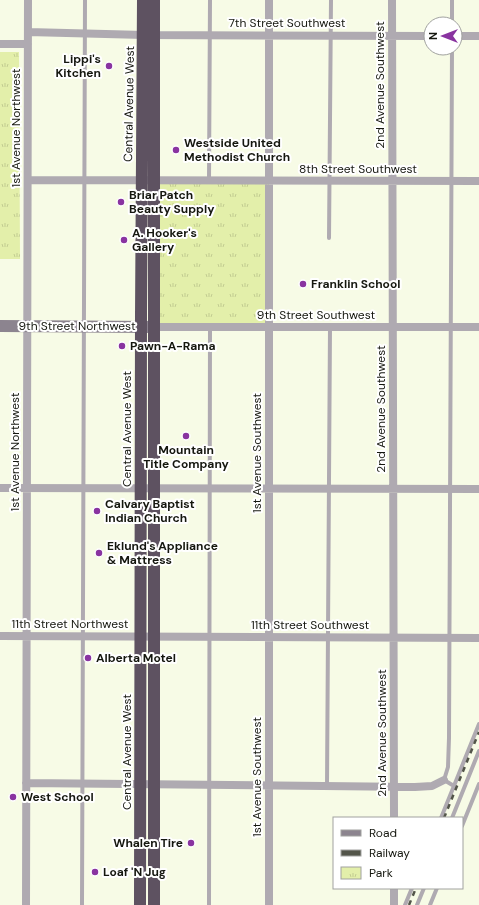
<svg xmlns="http://www.w3.org/2000/svg" width="479" height="905" viewBox="0 0 479 905" font-family="'DM Sans',sans-serif">
<defs>
<pattern id="park-tufts" width="24" height="20" patternUnits="userSpaceOnUse"><rect width="24" height="20" fill="#e3efaa"/><path d="M3 7l-1-3M5 7V3M7 7l1-3M15 17l-1-3M17 17v-4M19 17l1-3" fill="none" stroke="#c2cc91"/></pattern>
</defs>
<rect width="100%" height="100%" fill="#f7fbe6"/>
<path fill="url(#park-tufts)" d="M0,52h19l1,207h-20z
M153,181h116l-1,146h-114z"/>
<g fill="none" stroke-linecap="round" stroke-linejoin="round">
<path stroke="#afaab1" stroke-width="4" d="M452,24v-24
M452,48l-3,690 -1,29 -4,13 10,6
M209,181l1,-181
M329,238l2,-238
M327,786l3,-459
M441,818l38,-94
M452,818l27,-67
M462,826l17,-42
M82,905l3,-905
M209,905l1,-578
M405,905l7,-17
M417,905l7,-17
M430,905l7,-17"/>
<path stroke="#afaab1" stroke-width="8" d="M269,0v905
M392,0l2,818
M28,32l116,3 287,1
M455,36h24
M0,44h28
M28,180l451,1
M154,327h325
M0,488l479,1
M0,636l479,2
M26,783l389,4 17,-1 12,-6
M394,888v17
M26,905l2,-905"/>
<path stroke="#8c848f" stroke-width="12" d="M0,326l154,1"/>
<path stroke="#5e5261" stroke-width="12" d="M140,905l1,-588 2,-317
M154,905v-905"/>
<path stroke="#53554a" stroke-width="2.5" stroke-dasharray="5 5" stroke-linecap="butt" d="M444,818l35,-86
M409,905l7,-17"/>
</g>
<g fill="#8933a0" stroke="#fff" stroke-width="1.5">
<circle cx="109" cy="66" r="4"/>
<circle cx="176" cy="150" r="4"/>
<circle cx="121" cy="202" r="4"/>
<circle cx="124" cy="240" r="4"/>
<circle cx="303" cy="284" r="4"/>
<circle cx="122" cy="346" r="4"/>
<circle cx="186" cy="436" r="4"/>
<circle cx="97" cy="511" r="4"/>
<circle cx="99" cy="553" r="4"/>
<circle cx="88" cy="658" r="4"/>
<circle cx="13" cy="797" r="4"/>
<circle cx="191" cy="843" r="4"/>
<circle cx="95" cy="872" r="4"/>
</g>
<g text-anchor="middle" dominant-baseline="central" stroke-width="4" stroke-linejoin="round" paint-order="stroke">
<g font-size="12" fill="#15170f" stroke="#fff">
<text x="287" y="23">7th Street Southwest</text>
<text transform="translate(380 85) rotate(-90)">2nd Avenue Southwest</text>
<text transform="translate(129 104) rotate(-89)">Central Avenue West</text>
<text transform="translate(16 128) rotate(-90)">1st Avenue Northwest</text>
<text x="358" y="169">8th Street Southwest</text>
<text x="316" y="315">9th Street Southwest</text>
<text x="77" y="326">9th Street Northwest</text>
<text transform="translate(381 409) rotate(-90)">2nd Avenue Southwest</text>
<text transform="translate(127 429) rotate(-90)">Central Avenue West</text>
<text transform="translate(15 452) rotate(-90)">1st Avenue Northwest</text>
<text transform="translate(257 453) rotate(-90)">1st Avenue Southwest</text>
<text x="70" y="624">11th Street Northwest</text>
<text x="310" y="625">11th Street Southwest</text>
<text transform="translate(382 733) rotate(-90)">2nd Avenue Southwest</text>
<text transform="translate(127 752) rotate(-90)">Central Avenue West</text>
<text transform="translate(257 777) rotate(-90)">1st Avenue Southwest</text>
</g>
<g font-size="12" font-weight="bold" fill="#15170f" stroke="#fff" text-anchor="start">
<text x="101" y="59" text-anchor="end">Lippi's<tspan x="101" dy="14">Kitchen</tspan></text>
<text x="184" y="143">Westside United<tspan x="184" dy="14">Methodist Church</tspan></text>
<text x="129" y="195">Briar Patch<tspan x="129" dy="14">Beauty Supply</tspan></text>
<text x="132" y="233">A. Hooker's<tspan x="132" dy="14">Gallery</tspan></text>
<text x="311" y="284">Franklin School</text>
<text x="130" y="346">Pawn-A-Rama</text>
<text x="186" y="450" text-anchor="middle">Mountain<tspan x="186" dy="14">Title Company</tspan></text>
<text x="105" y="504">Calvary Baptist<tspan x="105" dy="14">Indian Church</tspan></text>
<text x="107" y="546">Eklund's Appliance<tspan x="107" dy="14">&amp; Mattress</tspan></text>
<text x="96" y="658">Alberta Motel</text>
<text x="21" y="797">West School</text>
<text x="183" y="843" text-anchor="end">Whalen Tire</text>
<text x="103" y="872">Loaf 'N Jug</text>
</g>
</g>
<rect x="333" y="817" width="130" height="72" fill="#ffffff" stroke="#a1a29f"/>
<rect x="341" y="830" width="20" height="6" fill="#8c848f" stroke="#a1a29f"/>
<text x="369" y="837" font-size="12" fill="#15170f">Road</text>
<rect x="341" y="850" width="20" height="6" fill="#53554a" stroke="#a1a29f"/>
<text x="369" y="857" font-size="12" fill="#15170f">Railway</text>
<rect x="341" y="867" width="20" height="12" fill="url(#park-tufts)" stroke="#a1a29f"/>
<text x="369" y="877" font-size="12" fill="#15170f">Park</text>
<g transform="translate(443 36) rotate(270)"><circle r="19" fill="#ffffff" stroke="#a1a29f"/>
<path d="M0-3L7 15L0 10L-7 15Z" fill="#8933a0"/>
<text y="-6" font-size="11" font-weight="bold" text-anchor="middle" fill="#15170f">N</text>
</g>
</svg>
